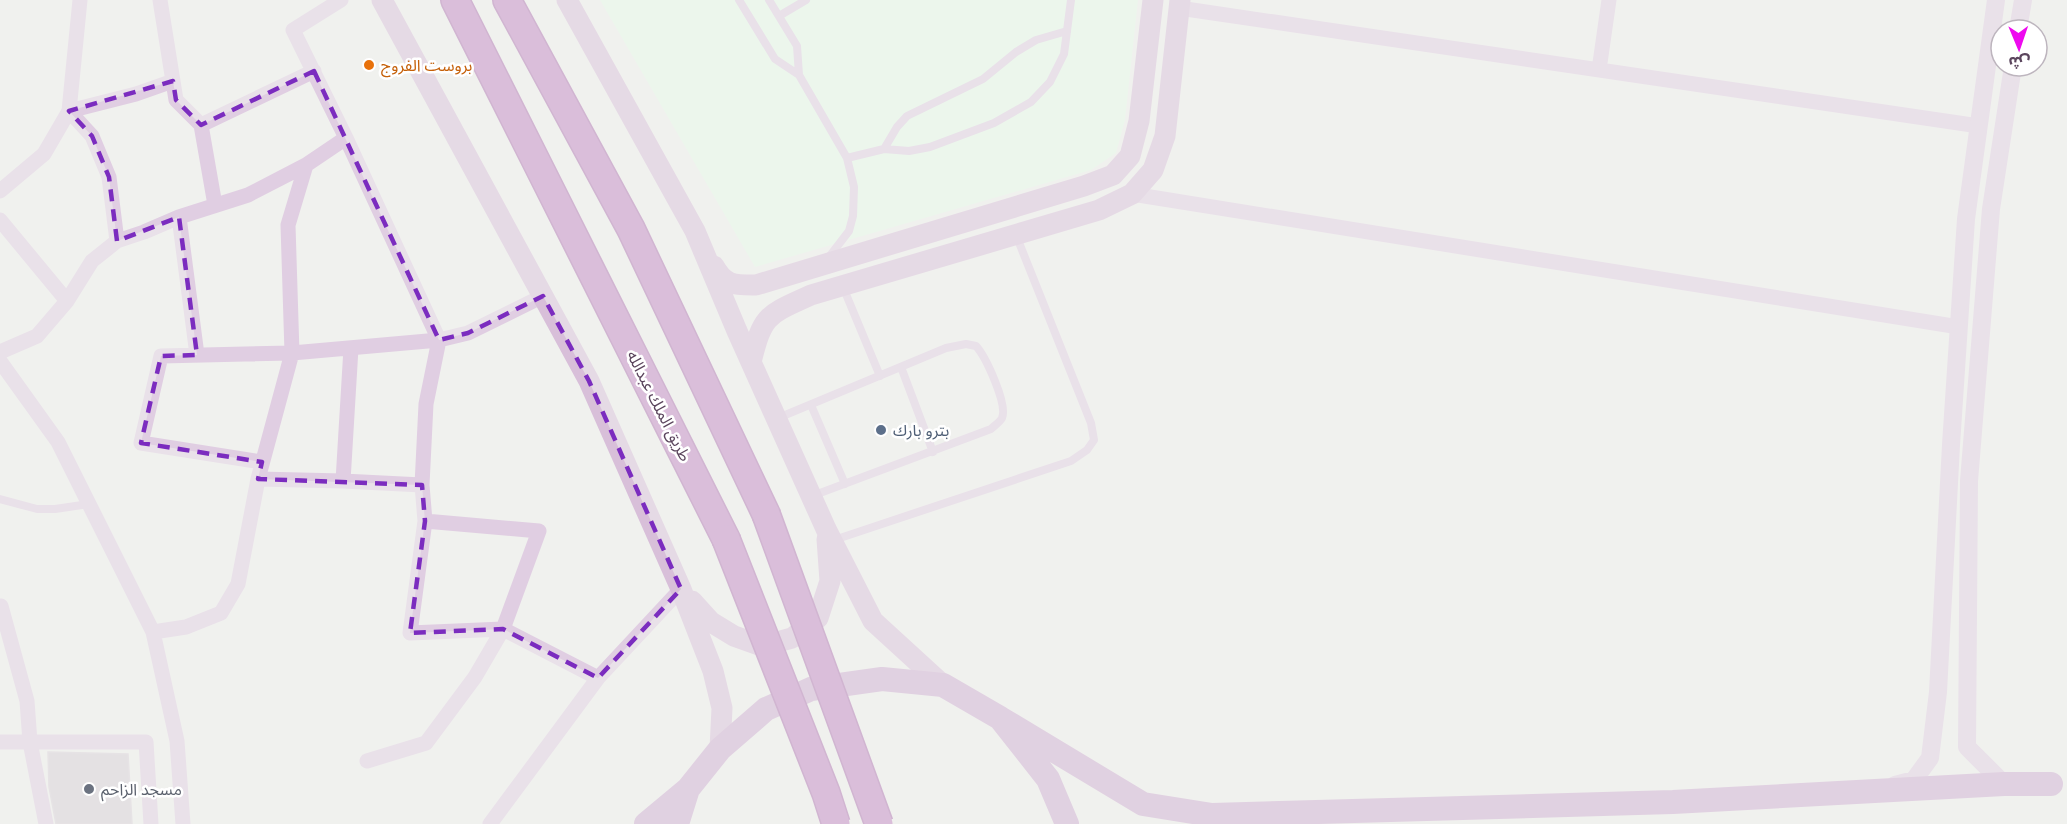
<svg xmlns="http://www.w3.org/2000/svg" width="2067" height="824" viewBox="0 0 2067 824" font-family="Figtree,'Noto Sans Arabic',sans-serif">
<rect width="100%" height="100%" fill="#f0f1ee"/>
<path fill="#e6fde9" d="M600,0h538l-13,120 -9,33 -25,17 -336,97z"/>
<path fill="#d5ced6" stroke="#dad2d9" stroke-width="1.5" d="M48,752l80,2 4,70h-76l-7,-37z"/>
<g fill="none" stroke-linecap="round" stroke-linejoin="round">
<defs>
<path id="motorway" d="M455,0l271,539
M507,0l124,229 135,285"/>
</defs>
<use href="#motorway" stroke="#aa6dad" stroke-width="30"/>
<path stroke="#e0cee2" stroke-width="8" d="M739,0l36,59 24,16 48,83 7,29 -1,29 -4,15 -20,26
M769,0l28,46 2,29
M779,16l27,-16
M884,149l13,-22 10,-11 76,-37 33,-27 20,-12 31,-9
M847,158l37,-9 25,2 21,-4 64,-24 37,-21 19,-20 14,-28 7,-54
M843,287l37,89
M901,367l32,85
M811,405l34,79
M778,418l168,-70 20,-4 10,2c10,11 32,59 26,72 -2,4 -8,8 -11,11l-179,67
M0,499l37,10h18l34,-5
M834,540l237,-79 16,-11 7,-10 -3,-17 -75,-188"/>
<path stroke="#e0cee2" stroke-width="15" d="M160,0l16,100 25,25 14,80
M341,0l-48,30 53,108 93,202 -13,64 -4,81 3,36 -15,112 93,-4 95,49
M1179,8l800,118
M1599,70l10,-70
M201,125l113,-54
M0,191l44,-37 25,-43 11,-111
M1132,194l827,133
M179,217l18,138
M0,220l67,81
M117,241l-8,-64 -17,-41 -23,-25 67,-17 37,-13
M0,352l37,-16 30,-35 25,-40 25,-20 27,-9 35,-15 69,-22 58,-30 40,-27
M0,361l58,81 95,190 24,109 6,83
M262,462l-121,-19 20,-87 131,-3 147,-13 29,-7 75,-37
M258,479l85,2 79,4
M343,481l8,-133
M1,606l26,95 3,41 16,82
M153,632l33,-5 35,-14 17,-29 20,-105 34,-126 -4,-128 18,-60
M0,742h146l5,82
M367,761l59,-18 49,-66 28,-48 36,-98 -114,-10
M490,824l108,-146 83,-89"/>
<path stroke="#e0cee2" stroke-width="18" d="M2018,30l5,-30
M2004,784l-37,-37 2,-266 22,-272 22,-143
M1895,785l19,-5 16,-22 8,-66 13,-247 15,-226 30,-219"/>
<path stroke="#d8bfd9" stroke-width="21" d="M382,0l207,381 92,208 32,82 9,37 -2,41
M567,0l128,231 42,100 89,198 47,92 70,64
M714,266c11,20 21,19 42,19l328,-99 29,-11 17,-19 9,-35 14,-121
M751,362c12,-48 16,-47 60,-67l288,-85 33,-16 21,-24 12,-34 15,-136
M692,601l19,21 23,14 28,10 30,-8 26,-20 12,-37 -3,-42"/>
<path stroke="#cdabd0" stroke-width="24" d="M1000,718l143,86 69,11 461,-13 331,-18h47
M646,824l42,-35
M677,824l11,-35 32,-40 46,-40 45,-20 71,-10 61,6 57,33 48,61 19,45"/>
<use href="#motorway" stroke="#be82c1" stroke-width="27"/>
<defs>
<path id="motorway-bridge" d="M766,514l113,310
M726,539l100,254 10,31"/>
</defs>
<use href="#motorway-bridge" stroke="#aa6dad" stroke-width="30" stroke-linecap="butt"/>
<use href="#motorway-bridge" stroke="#be82c1" stroke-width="27"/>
</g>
<path d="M0 0H2067V824H0ZM314,71l125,269 29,-7 75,-37 46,85 92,208 -83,89 -95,-49 -93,4 15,-112 -3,-36 -164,-6 4,-17 -121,-19 20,-87 36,-1 -18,-138 -62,24 -8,-64 -17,-41 -23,-25 104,-30 3,19 25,25z" fill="#f0f1ee" fill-opacity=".55" fill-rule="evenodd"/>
<path fill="none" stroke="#7b2cbf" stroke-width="4.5" stroke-dasharray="12 8" stroke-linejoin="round" d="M314,71l125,269 29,-7 75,-37 46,85 92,208 -83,89 -95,-49 -93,4 15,-112 -3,-36 -164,-6 4,-17 -121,-19 20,-87 36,-1 -18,-138 -62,24 -8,-64 -17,-41 -23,-25 104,-30 3,19 25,25z"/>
<circle fill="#e8710a" stroke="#fff" stroke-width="2" cx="369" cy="65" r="6"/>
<circle fill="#5c6f8a" stroke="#fff" stroke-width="2" cx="881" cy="430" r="6"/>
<circle fill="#6b7280" stroke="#fff" stroke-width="2" cx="89" cy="789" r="6"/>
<g text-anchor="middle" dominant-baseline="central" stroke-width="5" stroke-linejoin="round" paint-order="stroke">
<g font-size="16" fill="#c56008" stroke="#fff" text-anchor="start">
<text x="381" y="65">بروست الفروج</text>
</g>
<g font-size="16" fill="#5b455d" stroke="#fff">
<text transform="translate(659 406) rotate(63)">طريق الملك عبدالله</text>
</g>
<g font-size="16" fill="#4e5e75" stroke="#fff" text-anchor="start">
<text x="893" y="430">بترو بارك</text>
</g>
<g font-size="16" fill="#5b616d" stroke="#fff" text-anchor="start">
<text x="101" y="789">مسجد الزاحم</text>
</g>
</g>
<g transform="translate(2019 48) rotate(178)"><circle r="28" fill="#ffffff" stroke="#bdb5be" stroke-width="1.5"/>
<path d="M0-4.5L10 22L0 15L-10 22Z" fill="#ee0aef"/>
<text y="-9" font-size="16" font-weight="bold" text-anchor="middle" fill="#5b455d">ش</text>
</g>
</svg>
